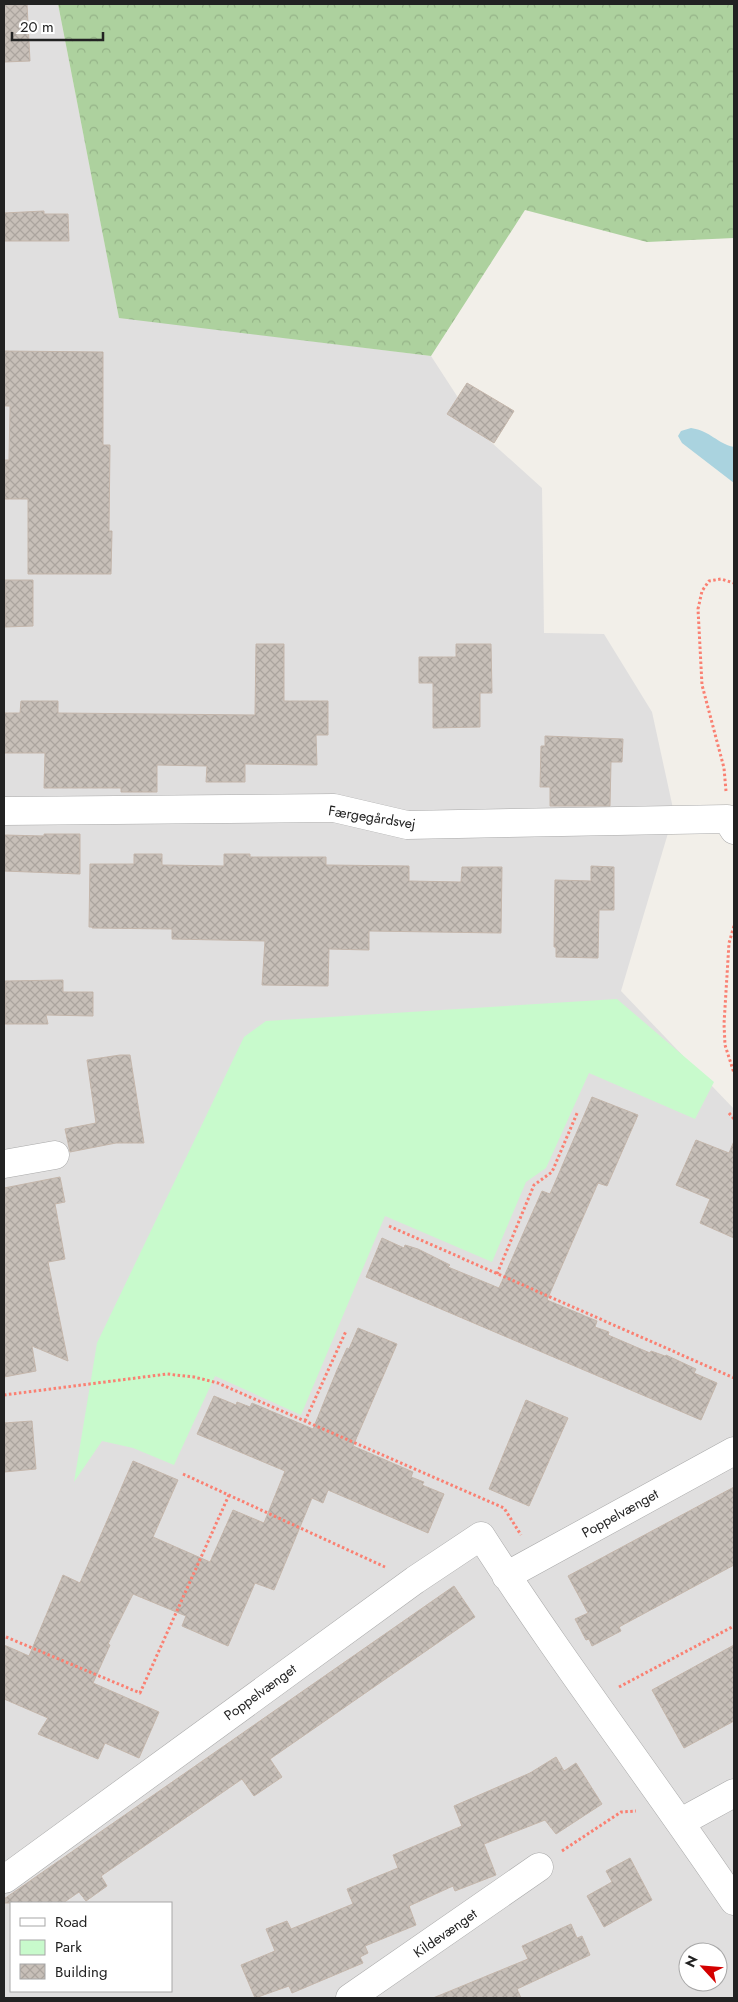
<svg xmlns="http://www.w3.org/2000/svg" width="738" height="2002" viewBox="0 0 738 2002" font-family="Jost,sans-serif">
<defs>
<pattern id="forest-crowns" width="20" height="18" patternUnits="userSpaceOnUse" patternTransform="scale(1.25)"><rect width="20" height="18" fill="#add19e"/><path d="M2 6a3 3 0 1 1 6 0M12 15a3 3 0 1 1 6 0" fill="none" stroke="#95b388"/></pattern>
<pattern id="building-cross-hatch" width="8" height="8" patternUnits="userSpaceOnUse" patternTransform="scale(1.25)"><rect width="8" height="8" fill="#c7bfb8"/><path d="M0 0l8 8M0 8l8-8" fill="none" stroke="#aba49e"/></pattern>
</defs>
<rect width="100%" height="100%" fill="#f2efe9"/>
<path fill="#e0dfdf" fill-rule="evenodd" d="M4,4h54l61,313 312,39 50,77 61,55 2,145 60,1 48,78 22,101 -53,178 113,118v889h-730zM11,1903h160v88h-160zM688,1952h30v30h-30z"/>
<path fill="url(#forest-crowns)" d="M58,4h676v234l-87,4 -122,-32 -94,146 -312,-38z"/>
<path fill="#c8facc" d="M617,999l97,83 -19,37 -106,-46 -43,95 -20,14 -34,80 -107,-46 -84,199 -86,-39 -41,89 -41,-17 -31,-7 -28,41 23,-139 147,-306 22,-16z"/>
<path fill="#aad3df" d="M691,428c20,3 25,15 43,19v36l-52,-40 -4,-7 3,-5z"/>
<path fill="url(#building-cross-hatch)" stroke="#c4b6ab" d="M4,4h23l3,57 -26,1z
M44,211v3h24l1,27h-65v-28z
M4,351l99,1v93h7l-1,86h3l-1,43h-83v-75h-24v-39h5l1,-54h-6z
M467,383l47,28 -20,32 -47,-29z
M5,580h28v46l-28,1z
M256,644h28v57h44v34h-12l1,30 -72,-1v18h-39l1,-16 -50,-1v27h-36v-4h-77l1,-35h-41v-40h16l1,-12h37v12l197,2z
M456,644h35l1,49h-12v34l-47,1v-45h-14v-26h37z
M545,736l78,3 -1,23h-11l-1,44h-60v-19h-10l1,-41h4z
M44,834h36v40l-76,-3v-36l40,1z
M134,854h28v11l62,1v-12h26v3h76v8l83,1v15l52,1 1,-15h40l-1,66 -132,-2v19l-40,-1 -1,37 -66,-1 3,-44 -93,-2v-10l-80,-1v-1h-3l1,-63h44z
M591,866l23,1v43h-15l-1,48 -42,-1v-10h-2l1,-67 36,1z
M63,980v12h30v24l-47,-1 2,9h-43v-43z
M120,1055h10l14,88h-28l-46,9 -5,-23 31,-6 -9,-63z
M592,1097l46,18 -31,71 -9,-3 -51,117 50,21 -2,6 14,5 -1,3 42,18 1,-2 14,5 1,-1 30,14 -2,4 23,10 -16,37 -335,-143 16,-39 22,10 1,-3 13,4 32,16 -2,2 51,21 43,-97 8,3z
M696,1140l33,13 5,-12v97l-34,-15 10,-24 -34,-14z
M60,1177l5,25 -10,2 10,55 -17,3 20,99 -36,-15 4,25 -32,6v-189z
M358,1328l39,16 -44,102 60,26 -2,5 13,5 -2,3 22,9 -16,39 -100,-43 -5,13 -11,-5 -38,92 -19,-7 -27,63 -46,-20 4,-10 -53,-22 -25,50 2,1 -17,38 66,29 -20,46 -34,-15 -7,16 -60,-25 10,-16 -44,-19v-54l25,11 34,-81 17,8 53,-122 45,19 -25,57 57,25 23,-52 31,13 21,-52 -88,-37 17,-38 22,9 1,-3 13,5 2,-4 61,26 24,-59 10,-22 2,1z
M526,1400l42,18 -39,88 -40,-17z
M32,1421l4,48 -32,3v-49z
M734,1487v78l-115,62 2,4 -29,15 -3,-7 -3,1 -11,-21 13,-6 -20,-37z
M454,1586l21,31 -205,142 12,18 -28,19 -12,-17 -141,97 6,10 -21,15 -7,-9 -16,11h-59v-4z
M734,1645v76l-50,27 -32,-58z
M556,1757l8,14 12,-8 26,41 -46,30 -11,-14 -61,24 12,31 -41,16 -2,-5 -44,20 7,19 -51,21 3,7 -8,4 3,6 -71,30 -3,-7 -34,12 -14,-33 34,-14 -9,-22 21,-8 4,8 62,-25 -6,-15 51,-21 -5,-13 69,-29 -8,-20 76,-33z
M630,1858l22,42 -48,27 -17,-31 25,-14 -6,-11z
M571,1924l6,14 5,-2 8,19 -73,34 4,9h-88l95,-39 -6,-13z"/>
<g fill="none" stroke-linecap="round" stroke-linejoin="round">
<defs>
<path id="minor" d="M4,811l330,-3 73,17 320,-6 7,11
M4,1164l51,-9
M506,1576l228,-125
M681,1822l53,-29
M5,1879l410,-299 66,-44c80,125 170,242 253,365
M350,1998l189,-131"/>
</defs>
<use href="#minor" stroke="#a9a9a9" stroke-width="29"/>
<path stroke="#fa8072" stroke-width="3" stroke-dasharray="2.5 2.5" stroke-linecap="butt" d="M726,791l-2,-23 -22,-83 -4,-76 4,-18 7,-10 12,-2 13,4
M734,926l-5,17 -5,81 1,21 9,28
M729,1113l5,6
M389,1226l345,152
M497,1274l37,-89 18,-13 26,-61
M4,1395l163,-21 27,3 24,6 286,125 17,27
M305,1421l41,-90
M183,1474l202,93
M6,1637l134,56 89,-198
M619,1687l115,-61
M562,1851l59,-39 15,-1"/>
<use href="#minor" stroke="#fff" stroke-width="28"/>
</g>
<g text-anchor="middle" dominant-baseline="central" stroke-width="5" stroke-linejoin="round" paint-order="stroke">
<g font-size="14" fill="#222" stroke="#fff">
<text transform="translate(372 817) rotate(9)">Færgegårdsvej</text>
<text transform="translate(620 1513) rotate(-29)">Poppelvænget</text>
<text transform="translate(260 1692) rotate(-36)">Poppelvænget</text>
<text transform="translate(445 1933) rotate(-35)">Kildevænget</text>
</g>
</g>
<rect width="738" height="2002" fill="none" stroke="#222222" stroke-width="10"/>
<rect x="10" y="1902" width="162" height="90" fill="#ffffff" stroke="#a7a7a7"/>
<rect x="20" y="1918" width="25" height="8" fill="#ffffff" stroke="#a7a7a7"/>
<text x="55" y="1927" font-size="15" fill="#222222">Road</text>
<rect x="20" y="1940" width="25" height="15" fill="#c8facc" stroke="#a7a7a7"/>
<text x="55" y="1952" font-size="15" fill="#222222">Park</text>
<rect x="20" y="1964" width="25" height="15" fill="url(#building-cross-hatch)" stroke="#a7a7a7"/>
<text x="55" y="1977" font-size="15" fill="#222222">Building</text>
<g transform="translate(703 1967) rotate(296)"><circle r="24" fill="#ffffff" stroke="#a7a7a7"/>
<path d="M0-4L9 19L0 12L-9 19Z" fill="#d40000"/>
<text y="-8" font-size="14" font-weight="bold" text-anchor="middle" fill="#222222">N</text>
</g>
<path d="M12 32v8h91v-8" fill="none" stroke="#222222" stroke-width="2.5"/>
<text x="20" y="32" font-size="15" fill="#222222" stroke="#ffffff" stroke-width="4" paint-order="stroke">20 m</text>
</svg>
